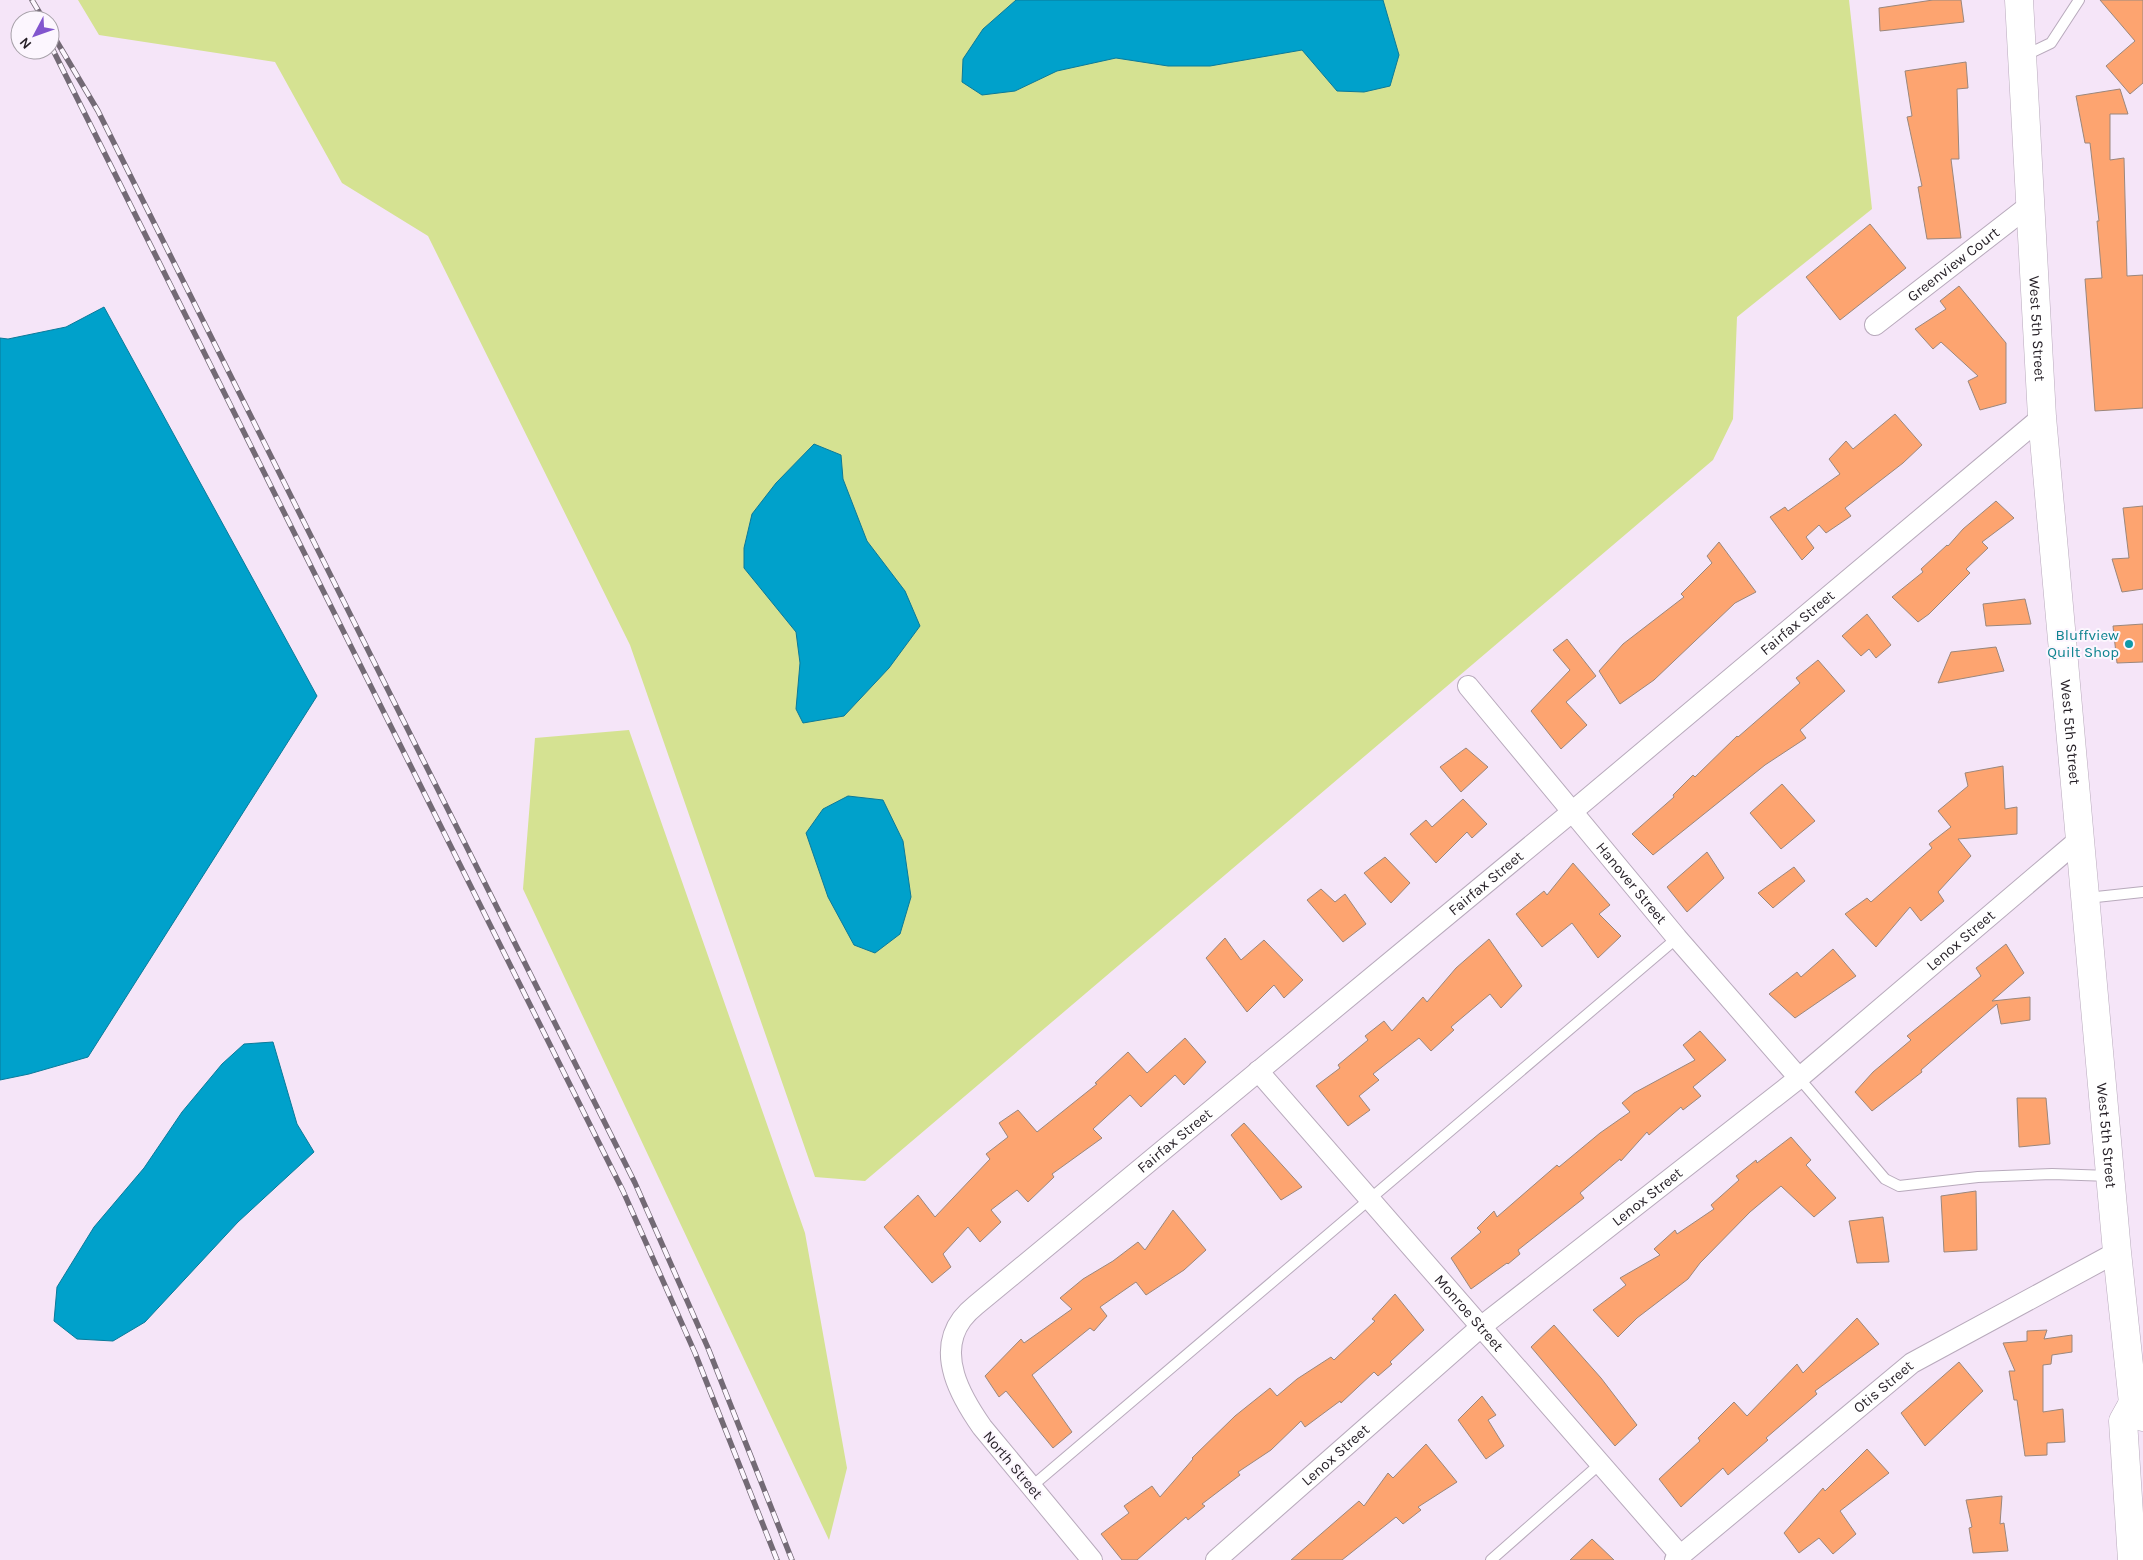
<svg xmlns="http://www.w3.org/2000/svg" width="2143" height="1560" viewBox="0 0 2143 1560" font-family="Karla,sans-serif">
<rect width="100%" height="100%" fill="#f5e5f8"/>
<path fill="#d5e292" d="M78,0h1771l23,209 -135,108 -4,102 -20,41 -848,721 -50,-4 -185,-532 -202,-409 -86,-53 -67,-121 -176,-27z
M629,730l176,503 42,235 -18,72 -306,-651 12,-151z"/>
<path fill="#00a1cb" stroke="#0b7a9a" d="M1016,0h367l16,55 -9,31 -26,6 -27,-1 -35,-41 -92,16h-42l-52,-8 -59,13 -42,20 -33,4 -20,-13 1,-23 20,-30z
M104,307l213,389 -229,361 -59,17 -29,6v-742l8,1 58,-12z
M814,444l27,11 2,24 24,62 38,50 15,35 -31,42 -45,48 -41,7 -7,-14 4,-46 -4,-31 -52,-64v-20l8,-34 24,-31z
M848,796l35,4 20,41 8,56 -11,37 -25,19 -21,-8 -26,-48 -22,-64 17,-24z
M273,1042l24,82 17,28 -76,70 -93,100 -32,19 -36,-2 -23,-18 3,-34 37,-60 50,-59 38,-56 40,-48 22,-20z"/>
<path fill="#fda470" stroke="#9b877c" d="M1933,0h28l3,22 -84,9 -1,-23z
M2100,0h43v83l-13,11 -24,-28 29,-25z
M1966,62l2,26 -11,1 2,70h-8l10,79 -34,1 -9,-52 4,-1 -15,-69 5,-1 -7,-45z
M2120,89l8,25h-18v46l14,-2 3,118 16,-1v133l-48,3 -10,-132 17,-1 -5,-57h2l-9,-78h-5l-9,-47z
M1870,224l36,44 -66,52 -34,-43z
M1959,286l47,57v60l-26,7 -12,-29 10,-5 -37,-34 -8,7 -18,-20 31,-20 -6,-8z
M1895,414l27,31 -19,18 -58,45 6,8 -25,17 -7,-8 -13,12 8,11 -12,12 -32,-43 15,-10 3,4 52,-37 -11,-15 17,-18 7,8z
M1996,501l18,17 -32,24 6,6 -22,21 4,4 -41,41 -11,8 -26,-25 31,-25 -2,-3 26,-24 1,1 15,-17z
M2143,506v83l-21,3 -10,-33 17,-1 -6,-50z
M1719,542l37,50 -21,11 -81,77 -34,24 -21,-33 24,-27 61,-47 -3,-3 31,-31 -5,-7z
M2025,599l6,25 -45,2 -3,-22z
M1867,614l24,31 -15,13 -7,-9 -8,7 -19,-20z
M2143,624v38l-26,1 -4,-37z
M1567,639l29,37 -30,26 21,23 -26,24 -30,-38 39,-41 -17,-20z
M1996,647l8,24 -66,12 13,-31z
M1818,660l27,31 -45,39 6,8 -41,27 -112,90 -21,-21 42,-37 -1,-2 20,-20 2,2 42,-41 1,1 62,-54 -4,-5z
M1466,748l22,19 -27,25 -21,-25z
M2003,766l2,43 12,-2v27l-59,5 13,17 -33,36 6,9 -23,20 -11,-14 -34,40 -31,-33 22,-16 4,4 61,-54 -3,-4 22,-17 -13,-16 30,-25 -3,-13z
M1782,784l33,37 -34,28 -31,-36z
M1463,799l24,25 -15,14 -5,-6 -31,31 -26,-29 16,-14 6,7z
M1707,852l17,26 -37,34 -20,-25z
M1385,857l25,26 -19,20 -27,-30z
M1573,863l37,42 -11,9 22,22 -23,22 -26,-35 -30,24 -26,-33 28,-23 3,4z
M1794,867l11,14 -32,27 -15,-15z
M1321,889l14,13 10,-8 21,30 -23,18 -36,-42z
M1225,938l16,22 23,-20 39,40 -19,18 -10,-13 -27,27 -41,-54z
M1489,939l33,47 -21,22 -11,-14 -39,33 3,3 -23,21 -12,-13 -46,36 6,6 -20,16 11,14 -22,16 -32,-40 24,-18 -2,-3 30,-25 -3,-4 19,-15 8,10 31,-34 4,5 29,-34z
M2006,944l18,29 -32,28 38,-4v23l-29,4 -4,-20 -76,66 1,2 -50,39 -17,-19 18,-20 38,-32 -4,-4 74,-60 -5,-8z
M1833,949l23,27 -61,42 -26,-24 28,-22 4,5z
M1700,1031l26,29 -33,27 8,9 -18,14 -2,-3 -32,28 -2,-3 -26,29 -1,-2 -40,34 4,5 -66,52 2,4 -12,10 -1,-1 -36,26 -20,-31 30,-26 -4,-4 17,-17 3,6 60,-52 2,2 41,-34 30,-21 -8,-9 12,-10 61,-33 -12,-15z
M1185,1038l21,24 -22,23 -9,-10 -34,32 -11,-12 -37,34 9,9 -50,36 2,3 -26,25 -11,-12 -26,20 10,12 -21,20 -12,-15 -25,27 8,13 -19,16 -48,-56 34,-32 17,22 55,-58 -4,-5 22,-17 -9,-14 19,-13 19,22 60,-48 -2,-1 33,-31 19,21z
M2017,1098h29l4,46 -31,3z
M1244,1123l58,64 -21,13 -50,-65z
M1791,1137l20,23 -5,5 30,33 -22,19 -33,-31 -31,26 -50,51 -12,16 -51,39 -19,19 -25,-27 33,-25 -6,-7 40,-23 -6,-6 21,-19 2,4 37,-25 -3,-4 28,-25 -3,-4 20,-16 1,3z
M1976,1191l1,59 -33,2 -3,-56z
M1173,1210l33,40 -22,20 -38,25 -10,-13 -36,25 7,9 -13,15 -4,-3 -58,47 40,57 -19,16 -47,-57 -7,6 -14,-21 36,-37 3,4 48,-34 -12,-11 23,-19 30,-18 25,-19 7,8z
M1883,1217l6,45 -32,1 -8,-42z
M1395,1294l29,36 -34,32 2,2 -14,12 -4,-4 -33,31 -1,-2 -35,26 -4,-6 -30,29 -33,22 2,3 -38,29 3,2 -17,14 -2,-3 -49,43h-15l-21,-26 28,-21 -5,-7 28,-20 8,11 33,-38 -1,-1 43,-42 35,-28 7,8 20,-17 34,-22 3,3 41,-39 -3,-2z
M1857,1318l22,26 -64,47 2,3 -51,44 2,2 -40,35 -5,-7 -42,39 -22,-28 41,-38 -2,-3 36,-36 13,14 50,-52 6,9z
M1554,1325l47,53 36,47 -22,21 -84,-99z
M2047,1330l-3,9 28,-4v17l-20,3 -1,9 -8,1v47l20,-3 2,33 -18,1v12l-22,1 -8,-56h-3l-5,-29h6l-12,-28 24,-2v-10z
M1959,1362l24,29 -58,55 -24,-33z
M1482,1396l14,19 -8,5 16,26 -18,13 -28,-39z
M1426,1444l31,38 -39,25 3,3 -18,14 -7,-7 -54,43h-51l68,-59 5,5 24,-33 5,5z
M1867,1449l22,24 -49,38 16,23 -23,20 -14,-16 -20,15 -15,-20 39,-45 2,3z
M2002,1496l-2,28 4,-1 4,28 -35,2 -4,-25 3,-1 -6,-27z
M1592,1539l22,21h-44z"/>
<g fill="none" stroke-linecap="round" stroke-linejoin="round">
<defs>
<path id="service" d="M2024,56l27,-13 28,-43
M2087,898l56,-6
M1799,1078l86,101 14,7 79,-9 74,-3 58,2
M1031,1487l646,-549
M1491,1560l110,-97"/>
<g id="minor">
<path id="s1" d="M1875,325l155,-120"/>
<path id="s2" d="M1468,686l209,252 122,140"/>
<path id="s3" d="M1258,1071l422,484"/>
<path id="s4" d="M1092,1560l-110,-133c-21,-30 -46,-73 -20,-108 4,-5 9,-10 14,-14l597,-494 469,-394"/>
<path id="s5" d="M1216,1560l266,-234 317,-248 282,-240"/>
<path id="s6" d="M1675,1560l237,-197 205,-111"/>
</g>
<g id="secondary">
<path id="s7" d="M2019,0l23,417 75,835 16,151 10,14"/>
<path d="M2132,1560l-9,-139 10,-18"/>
</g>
</defs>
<use href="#service" stroke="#b8aabc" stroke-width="12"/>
<use href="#minor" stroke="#b8aabc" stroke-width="22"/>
<use href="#secondary" stroke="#b8aabc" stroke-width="29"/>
<use href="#service" stroke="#fff" stroke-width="10"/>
<use href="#minor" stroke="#fff" stroke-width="20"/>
<use href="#secondary" stroke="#fff" stroke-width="28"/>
<defs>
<path id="rail" d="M32,0l12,20
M50,30l48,81 20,40 517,1032 73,165 84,212
M50,44l573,1147 72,162 82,207"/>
</defs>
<use href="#rail" stroke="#736a75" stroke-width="5.5"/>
<use href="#rail" stroke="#fcf6fe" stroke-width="4" stroke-dasharray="11" stroke-linecap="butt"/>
</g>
<circle fill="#0f9aa8" stroke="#fcf6fe" stroke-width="2" cx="2129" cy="644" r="5"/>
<g text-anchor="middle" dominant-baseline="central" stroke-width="4" stroke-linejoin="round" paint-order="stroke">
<g font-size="15" fill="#251f26" stroke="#fcf6fe">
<text stroke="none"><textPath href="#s1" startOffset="99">Greenview Court</textPath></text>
<text stroke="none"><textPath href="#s7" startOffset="329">West 5th Street</textPath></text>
<text stroke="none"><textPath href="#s4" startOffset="1378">Fairfax Street</textPath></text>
<text stroke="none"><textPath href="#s7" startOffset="734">West 5th Street</textPath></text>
<text stroke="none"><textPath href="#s4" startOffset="972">Fairfax Street</textPath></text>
<text stroke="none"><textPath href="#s2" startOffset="256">Hanover Street</textPath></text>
<text stroke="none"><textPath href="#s5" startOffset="969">Lenox Street</textPath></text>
<text stroke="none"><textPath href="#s7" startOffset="1139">West 5th Street</textPath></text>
<text stroke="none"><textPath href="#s4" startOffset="568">Fairfax Street</textPath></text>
<text stroke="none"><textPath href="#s5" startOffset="564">Lenox Street</textPath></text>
<text stroke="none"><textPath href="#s3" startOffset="321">Monroe Street</textPath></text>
<text stroke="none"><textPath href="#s6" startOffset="271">Otis Street</textPath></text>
<text stroke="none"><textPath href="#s5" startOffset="159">Lenox Street</textPath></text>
<text transform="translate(1013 1465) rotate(50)">North Street</text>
</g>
<g font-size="15" fill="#0d838f" stroke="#fcf6fe" text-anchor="end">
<text x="2119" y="635">Bluffview<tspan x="2119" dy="17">Quilt Shop</tspan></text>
</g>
</g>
<g transform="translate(35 35) rotate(229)"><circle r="24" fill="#fcf6fe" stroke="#a6a0a8"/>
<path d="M0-4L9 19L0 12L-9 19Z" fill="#8255ce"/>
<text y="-8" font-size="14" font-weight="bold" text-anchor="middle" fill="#251f26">N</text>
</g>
</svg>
